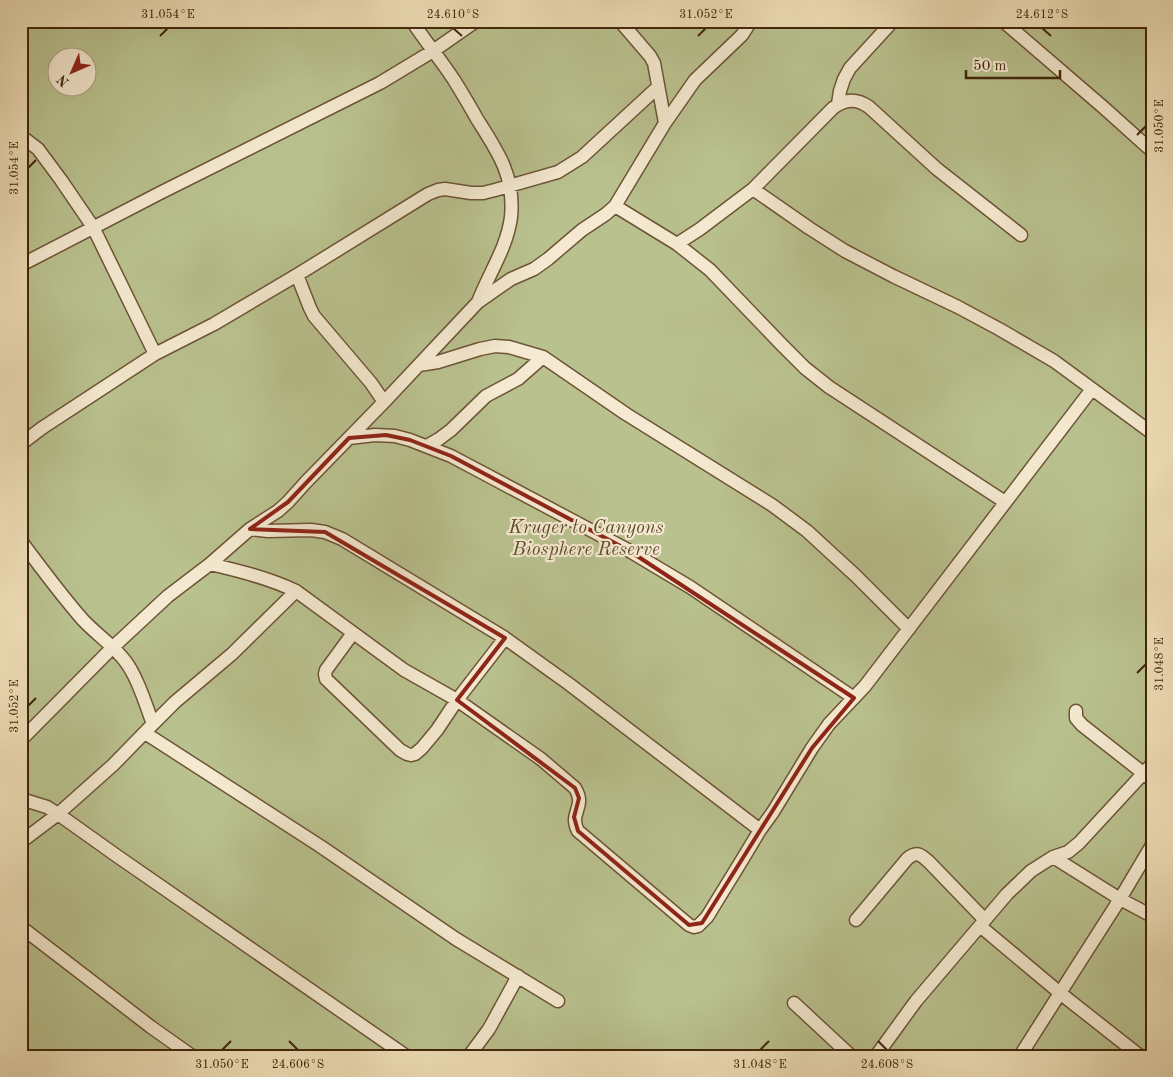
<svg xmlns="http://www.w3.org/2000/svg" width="1173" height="1077" viewBox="0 0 1173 1077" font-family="'Old Standard TT',serif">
<rect width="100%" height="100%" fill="#efdfb8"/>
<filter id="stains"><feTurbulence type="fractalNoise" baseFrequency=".004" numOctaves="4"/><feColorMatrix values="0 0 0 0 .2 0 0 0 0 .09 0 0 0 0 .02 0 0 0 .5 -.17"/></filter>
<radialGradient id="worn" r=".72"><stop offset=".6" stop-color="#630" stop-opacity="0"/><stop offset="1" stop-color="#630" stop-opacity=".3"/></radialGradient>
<path fill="#b9c28f" stroke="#7e744d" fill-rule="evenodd" d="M21,21h1131v1035h-1131zM58,58h30v30h-30z"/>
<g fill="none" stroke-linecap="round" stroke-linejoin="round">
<defs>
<path id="minor" d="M412,21c13,20 29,39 42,59 8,13 16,26 23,39 21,33 38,57 34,98 -4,31 -22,56 -33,85
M620,21l30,35 4,7 11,60
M1003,21l100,86 49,44
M838,104l2,-13 4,-12 6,-11 43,-47
M21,136l17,13 23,31 32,47 62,127
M753,189l56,39 36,23 48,25 65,31 41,22 55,32 98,72
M615,206l62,38 33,26 72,75 23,23 24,19 176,115
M677,244l23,-15 53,-40 80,-81c12,-9 23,-10 36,-1l68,62 84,66
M21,265l139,-72 220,-110 53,-32 43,-30
M297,275l13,33 4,8 57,67 13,19
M419,365l19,-3 42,-13 15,-3 14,1 34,10 83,57 146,91 35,26 49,45 53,53
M349,438l26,-3 20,1 15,4 41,16 177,94 62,37 164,111
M21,444l21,-16 113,-74 59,-30 83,-49 131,-81 10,-4 7,-1 26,4h12l12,-3 63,-18 24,-15 76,-70
M427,446l12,-7 12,-9 35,-34 32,-17 25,-22
M250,529l18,2 43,-1 14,2 17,7 163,99 64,46 191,146
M21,541c20,27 40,54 62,79 16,17 37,30 48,50 10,17 15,36 22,54
M210,564c30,7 58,14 86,27l108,79 53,30 84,59 34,29c12,20 -7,24 3,43l111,94 5,2 4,-1 9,-9 35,-57 18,-30 13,-18 39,-64 17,-24 36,-38 227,-297
M353,633l-27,37 -1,4 1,5 74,71 7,4 4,1 4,-1 7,-6 15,-18 20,-30 48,-62
M1076,711v7l6,7 70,55
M145,733l175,113 136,93 102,62
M21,740l91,-92 56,-52 42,-32 40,-35 28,-18 10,-9 18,-20 78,-80 94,-100 33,-23 23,-10 14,-10 34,-29 24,-16 9,-8 50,-83 30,-43 47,-45 9,-14
M21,799l26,8 11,7 59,42 289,200
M21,842l37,-28 55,-49 40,-41 22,-22 57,-48 64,-63
M1053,857l67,42 32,17
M856,920l51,-61c10,-9 14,-4 22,3l56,58
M980,926l80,67 -40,63
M21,927l130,100 41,29
M794,1003l57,53
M469,1056l20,-27 29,-53
M876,1056l40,-55 91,-107 24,-23 22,-14 15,-5 11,-9 73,-79
M1140,1056l-80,-63 60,-94 32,-54"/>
</defs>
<use href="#minor" stroke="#6d5436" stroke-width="15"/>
<use href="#minor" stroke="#f5ead1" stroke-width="12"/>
</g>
<path fill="none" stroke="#8f2418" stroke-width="4" stroke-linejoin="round" d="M386,435l24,5 41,16 177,94 226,148 -42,50 -110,175 -13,2 -111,-94 -4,-14 5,-19 -4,-10 -118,-88 48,-62 -180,-106 -75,-3 38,-27 61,-64z"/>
<path fill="none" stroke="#42260b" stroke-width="2" d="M453,28l9,8M1042,28l9,8M160,36l8,-8M698,36l8,-8M1137,135l9,-9M28,168l8,-8M1137,673l9,-9M28,706l8,-8M289,1041l9,9M878,1041l9,9M222,1050l9,-9M760,1050l9,-9"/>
<g text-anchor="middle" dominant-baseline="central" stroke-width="4.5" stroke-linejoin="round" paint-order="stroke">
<g font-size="19" font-style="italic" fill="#604d2c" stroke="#f5ead1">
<text x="586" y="528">Kruger to Canyons<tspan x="586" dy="22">Biosphere Reserve</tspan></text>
</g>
</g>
<rect width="1173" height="1077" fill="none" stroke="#efdfb8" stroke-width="55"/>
<g transform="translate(72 72) rotate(225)"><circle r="24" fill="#f5ead1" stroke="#ad9c82"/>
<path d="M0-4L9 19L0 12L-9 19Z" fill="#8f2418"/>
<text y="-8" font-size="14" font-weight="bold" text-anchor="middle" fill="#42260b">N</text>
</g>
<path d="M966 70v8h94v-8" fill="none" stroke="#42260b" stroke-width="2.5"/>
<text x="973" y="70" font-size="15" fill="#42260b" stroke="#f5ead1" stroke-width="4" paint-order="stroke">50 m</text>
<rect x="28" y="28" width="1118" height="1022" fill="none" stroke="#42260b" stroke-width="2"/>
<g font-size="12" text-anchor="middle" fill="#42260b">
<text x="168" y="18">31.054°E</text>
<text x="453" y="18">24.610°S</text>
<text x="706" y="18">31.052°E</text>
<text x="1042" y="18">24.612°S</text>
<text transform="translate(1159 126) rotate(-90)" y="4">31.050°E</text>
<text transform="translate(14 168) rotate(-90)" y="4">31.054°E</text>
<text transform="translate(1159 664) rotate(-90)" y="4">31.048°E</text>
<text transform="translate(14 706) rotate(-90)" y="4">31.052°E</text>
<text x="222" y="1068">31.050°E</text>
<text x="298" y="1068">24.606°S</text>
<text x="760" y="1068">31.048°E</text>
<text x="887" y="1068">24.608°S</text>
</g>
<rect width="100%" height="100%" filter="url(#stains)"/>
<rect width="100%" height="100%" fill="url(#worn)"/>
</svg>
